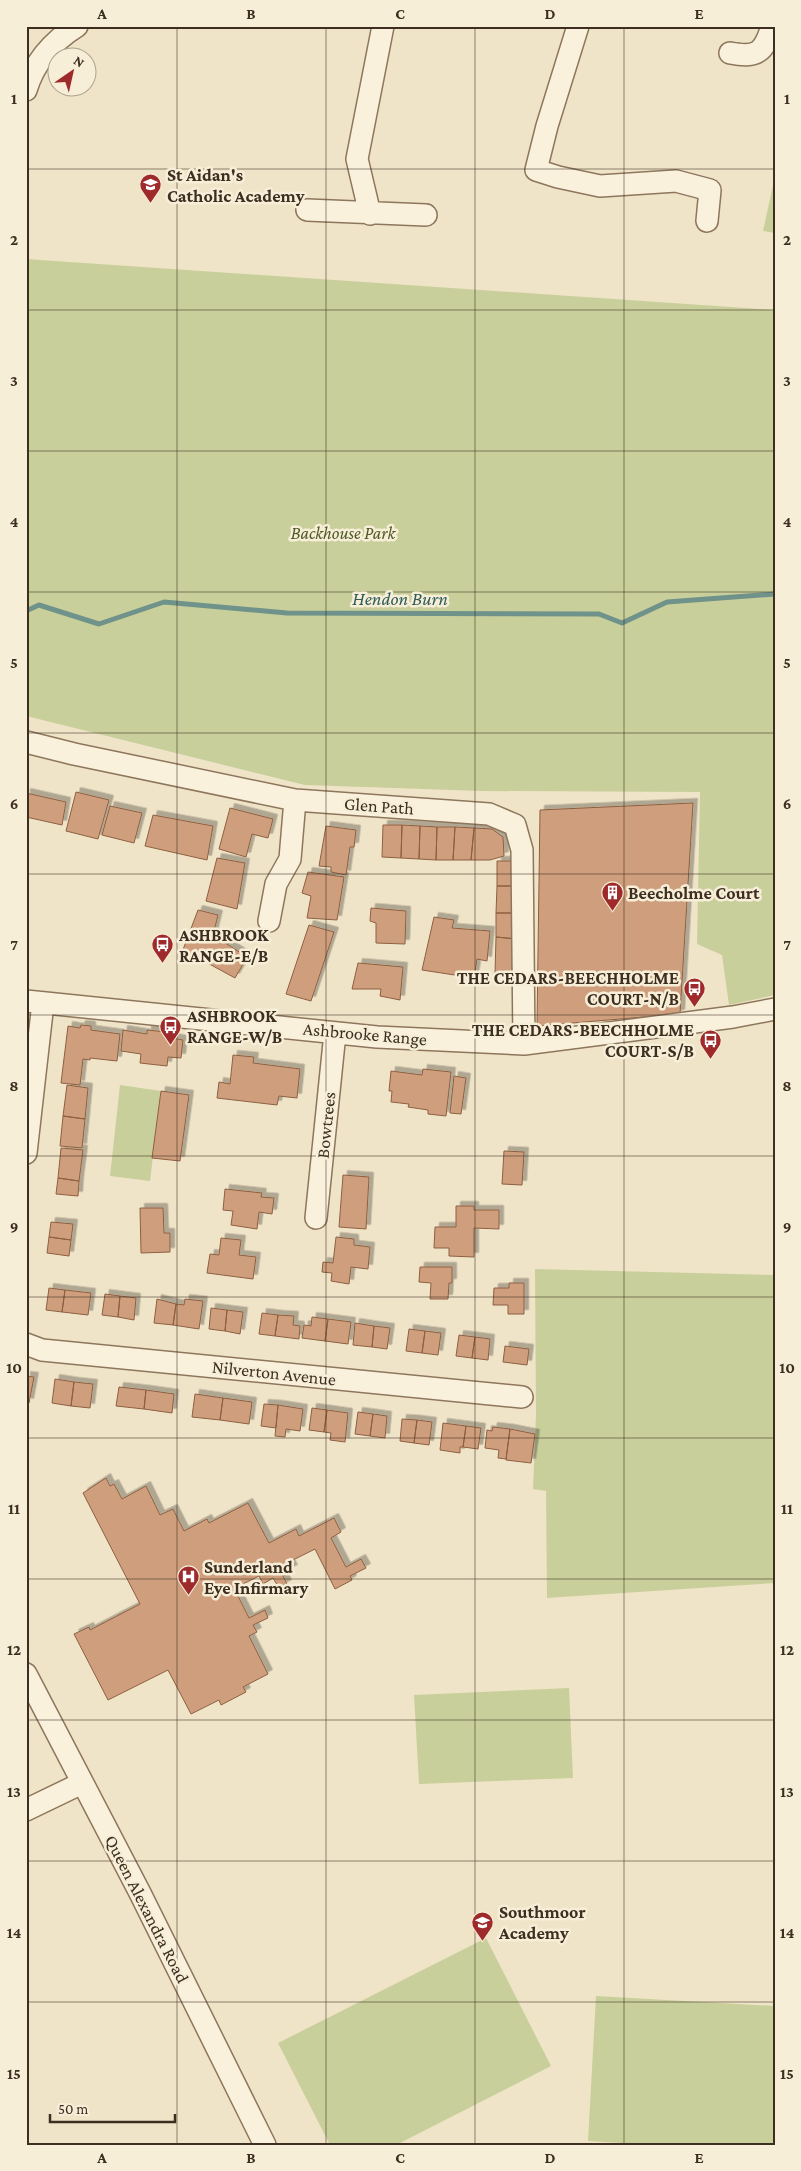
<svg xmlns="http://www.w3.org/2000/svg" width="801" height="2171" viewBox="0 0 801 2171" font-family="'Crimson Pro',serif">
<defs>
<filter id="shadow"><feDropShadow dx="4.5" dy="-4.5" stdDeviation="0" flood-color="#0004"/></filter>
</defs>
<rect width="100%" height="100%" fill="#f0e4c8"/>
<path fill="#c9cf9b" d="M775,176v57l-12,-2z
M26,259l749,51v685l-46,10 -7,-50 -25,-11 3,-152 -219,-1 -176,-6 -279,-69z
M120,1085l41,6 -11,90 -40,-5z
M535,1269l240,6v308l-228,15 -1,-107 -13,-2 3,-74z
M569,1688l4,90 -154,6 -5,-89z
M486,1938l65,128 -155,79h-66l-52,-102z
M596,1996l179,10v139h-121l-66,-4z"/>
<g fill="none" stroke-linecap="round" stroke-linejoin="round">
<path stroke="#6f938a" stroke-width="5" d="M26,611l13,-6 60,19 65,-22 123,11 312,1 23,9 45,-21 108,-8"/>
</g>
<path fill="#cf9f7d" stroke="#8d5f41" filter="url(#shadow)" d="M76,792l33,8 -11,39 -32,-8z
M26,793l40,9 -4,23 -36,-8z
M693,803l-13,211 -143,12 3,-216z
M110,806l32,7 -8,30 -32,-8z
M230,808l43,11 -5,19 -16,-4 -6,23 -27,-8z
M153,815l60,11 -6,34 -62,-14z
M383,825h19l-1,33 -19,-1z
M402,825l18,1 -1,33 -18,-1z
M326,826l30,4 -2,17h-4l-4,28 -15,-3v-5l-12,-1z
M420,826l17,1 -1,33 -17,-1z
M437,827h18l-2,33h-17z
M455,827l19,1 -3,32h-18z
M474,828l18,1 11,8 1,19 -14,4h-19z
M217,858l28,5 -8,46 -31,-8z
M497,861h19l1,25h-20z
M308,872l36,5 -7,43 -30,-2 4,-22 -9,-3z
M497,886h20l-1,27h-20z
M371,908l35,3 -1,33 -29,-1v-20l-6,-2z
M198,910l20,5 -5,20 34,22 -12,21 -33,-18 -21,-5z
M496,913h20l1,26 -21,-2z
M434,917l20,3 -2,8 38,3 -3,30 -10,-2 -3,19 -52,-8z
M309,925l25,7 -23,69 -25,-7z
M496,937l21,2 -2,36 -20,-1z
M358,963l45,4 -3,33 -20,-4 1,-7h-29z
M81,1025l10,1v4l29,4 -3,27 -27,-3v2l-7,-1 -3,26 -19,-2 7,-57 12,2z
M123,1030l24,4v-4l19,2v5l17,3 -2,18 -13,-1 -1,9 -27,-3 1,-9 -20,-3z
M233,1055l21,2 -1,6 47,6 -3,29 -18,-2 -2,9 -60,-7 2,-16 11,2z
M423,1069l28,3 -5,44 -18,-2v-4l-20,-3 1,-3 -18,-2 1,-11h-3l2,-20 31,4z
M454,1076l12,2 -5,36 -11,-1z
M67,1085l21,3 -3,31 -22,-3z
M161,1091l28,4 -9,66 -28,-3z
M63,1116l22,3 -3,29 -22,-2z
M61,1148l22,2 -4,31 -21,-3z
M504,1151l20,1 -2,33 -20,-1z
M343,1175l26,2 -3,52 -27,-2z
M58,1178l21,3 -1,15 -22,-2z
M225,1189l37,4 -1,4 13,1 -2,16 -13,-2 -2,17 -26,-4 2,-14 -10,-1z
M456,1206h18v4h25v19l-25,-1v29l-25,-1v-8h-15l1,-21h21z
M140,1208h23l1,25h6v19l-29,1z
M51,1222l22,2 -2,16 -22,-3z
M49,1237l22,3 -2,16 -22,-3z
M336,1237l18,2v6l16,2 -2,22 -17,-2 -2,17 -18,-3 1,-8 -10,-1 1,-10 10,1z
M221,1238l20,2 -2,15 17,2 -3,22 -46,-6 3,-19 9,1z
M420,1267h32v16h-3l-1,16h-18l1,-16 -12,-1z
M509,1283h15v31h-16v-9h-15l1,-17h15z
M49,1288l16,2 -3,22 -16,-2z
M65,1290l26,3 -3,22 -26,-3z
M105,1294l15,2 -2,21 -16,-2z
M120,1296l16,2 -2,22 -16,-3z
M157,1299l19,5 -3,21 -19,-2z
M185,1299l18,2 -4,28 -26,-4 3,-21 8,1z
M211,1308l16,2 -2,21 -16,-2z
M227,1310l16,2 -3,22 -15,-3z
M262,1313l16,2 -3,21 -16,-2z
M278,1315l16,1 -1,9 7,1 -1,13 -24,-3z
M312,1317l16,2 -3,22 -23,-3 2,-13 7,1z
M328,1319l23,3 -3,22 -23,-3z
M355,1323l19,3 -2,21 -19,-2z
M374,1326l16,2 -3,21 -15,-2z
M409,1329l16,2 -3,22 -16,-2z
M425,1331l16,2 -3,22 -16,-2z
M459,1335l16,2 -3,21 -16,-2z
M475,1337l15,2 -2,21 -16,-2z
M505,1346l24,3 -2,16 -24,-3z
M26,1376l8,1 -5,26 -3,-1z
M55,1379l19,3 -3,24 -19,-3z
M74,1382l19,2 -3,24 -19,-2z
M119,1387l27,3 -2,19 -28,-3z
M146,1390l28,4 -2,19 -28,-4z
M195,1394l28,4 -3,22 -28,-3z
M223,1398l29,4 -3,22 -29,-4z
M264,1404l14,1 -2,23 -15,-2z
M278,1405l25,4 -3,22 -14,-2 -1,8 -10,-1z
M312,1408l15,2 -3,22 -15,-2z
M327,1410l21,3 -3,29 -15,-2 1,-7 -7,-1z
M358,1412l15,2 -3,22 -15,-2z
M373,1414l14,2 -2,22 -15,-2z
M402,1419l15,1 -3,23 -14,-2z
M417,1420l15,2 -3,23 -15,-2z
M443,1423l23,3 -3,21h-3v6l-20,-3z
M466,1426l15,2 -3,21 -15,-2z
M493,1427l17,2 -4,30 -8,-1 1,-8 -14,-2 2,-18 5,1z
M510,1429l25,5 -4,29 -25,-3z
M106,1478l4,8 4,-2 8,15 24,-13 14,29 13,-6 11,22 23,-12 2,4 39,-20 21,40 27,-14 3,7 35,-18 7,14 -10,6 15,29 15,-8 5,9 -16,8 2,4 -17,9 -20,-40 -26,13 4,7 -11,5 5,10 -8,4 -6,-10 -10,6 -4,-8 -22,11 4,8 -3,1 11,22 16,-8 3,8 -15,7 4,7 -8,4 19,38 -25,13 3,5 -25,13 -2,-5 -28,14 -23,-44 -60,30 -34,-66 15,-7 1,3 50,-26 -57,-111z"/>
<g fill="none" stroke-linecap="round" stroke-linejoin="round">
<defs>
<path id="minor" d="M578,26l-31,100 -11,44 22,7 42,9 76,-5 34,9 -3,31
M730,53c27,5 34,0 42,-27
M26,90c8,-27 27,-49 51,-64
M307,210l119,5
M370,214l-13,-55 26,-133
M26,742l48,12 221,46 194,14 26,11 7,25 2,194
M269,921l7,-37 14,-25 5,-59
M26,1001l351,36 147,7 209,-27 42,-8
M26,1153l17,-150
M316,1218l19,-185
M26,1344l16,6 480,47
M26,1674l114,219 125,252
M26,1810l56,-27"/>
</defs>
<use href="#minor" stroke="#8d765c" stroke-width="24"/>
<use href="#minor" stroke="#faf1dc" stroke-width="21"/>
</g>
<path fill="none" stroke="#3d2e20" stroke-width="1" stroke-opacity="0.55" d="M177,26v2119M326,26v2119M475,26v2119M624,26v2119M26,169h749M26,310h749M26,451h749M26,592h749M26,733h749M26,874h749M26,1015h749M26,1156h749M26,1297h749M26,1438h749M26,1579h749M26,1720h749M26,1861h749M26,2002h749"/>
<defs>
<symbol id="school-pin" viewBox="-11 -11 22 30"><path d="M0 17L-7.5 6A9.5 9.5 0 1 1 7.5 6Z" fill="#9e2a2b" stroke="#f7eed8"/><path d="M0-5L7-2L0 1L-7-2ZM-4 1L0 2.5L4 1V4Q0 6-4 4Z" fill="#fff"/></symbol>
<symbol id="building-pin" viewBox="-11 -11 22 30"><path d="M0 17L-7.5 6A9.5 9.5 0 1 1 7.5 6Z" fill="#9e2a2b" stroke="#f7eed8"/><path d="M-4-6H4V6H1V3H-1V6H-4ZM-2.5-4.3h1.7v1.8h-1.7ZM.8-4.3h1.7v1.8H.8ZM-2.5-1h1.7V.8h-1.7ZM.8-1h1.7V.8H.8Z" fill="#fff"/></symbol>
<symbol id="bus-pin" viewBox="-11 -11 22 30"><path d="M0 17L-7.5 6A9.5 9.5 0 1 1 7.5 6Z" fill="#9e2a2b" stroke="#f7eed8"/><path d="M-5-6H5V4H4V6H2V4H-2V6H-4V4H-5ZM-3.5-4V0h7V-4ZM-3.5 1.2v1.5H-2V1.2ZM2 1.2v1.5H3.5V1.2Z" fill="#fff"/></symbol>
<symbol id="hospital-pin" viewBox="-11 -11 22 30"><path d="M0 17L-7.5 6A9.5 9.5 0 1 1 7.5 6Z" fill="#9e2a2b" stroke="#f7eed8"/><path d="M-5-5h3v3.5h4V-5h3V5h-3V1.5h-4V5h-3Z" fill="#fff"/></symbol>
</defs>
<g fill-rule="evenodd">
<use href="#school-pin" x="138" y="172" width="25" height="34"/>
<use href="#building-pin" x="600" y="880" width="25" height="34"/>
<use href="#bus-pin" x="150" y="932" width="25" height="34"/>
<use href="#bus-pin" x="682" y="976" width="25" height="34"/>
<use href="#bus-pin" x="158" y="1014" width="25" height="34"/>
<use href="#bus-pin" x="698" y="1028" width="25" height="34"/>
<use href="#hospital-pin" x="176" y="1564" width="25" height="34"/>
<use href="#school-pin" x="470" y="1910" width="25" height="34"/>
</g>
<g text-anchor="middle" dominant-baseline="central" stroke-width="5" stroke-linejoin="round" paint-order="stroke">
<g font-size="18" font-weight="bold" fill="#3d2e20" stroke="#f7eed8" text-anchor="start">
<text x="167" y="175">St Aidan's<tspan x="167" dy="21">Catholic Academy</tspan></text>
<text x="628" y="893">Beecholme Court</text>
<text x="179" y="935">ASHBROOK<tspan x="179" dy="21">RANGE-E/B</tspan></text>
<text x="679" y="978" text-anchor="end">THE CEDARS-BEECHHOLME<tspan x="679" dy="21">COURT-N/B</tspan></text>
<text x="187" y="1016">ASHBROOK<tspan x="187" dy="21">RANGE-W/B</tspan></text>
<text x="694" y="1030" text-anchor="end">THE CEDARS-BEECHHOLME<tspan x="694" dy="21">COURT-S/B</tspan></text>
<text x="204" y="1567">Sunderland<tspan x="204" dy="21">Eye Infirmary</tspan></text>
<text x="499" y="1912">Southmoor<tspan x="499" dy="21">Academy</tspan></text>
</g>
<g font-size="18" font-style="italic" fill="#4d5a26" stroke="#f7eed8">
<text x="343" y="533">Backhouse Park</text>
</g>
<g font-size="18" fill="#3d2e20" stroke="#f7eed8">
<text transform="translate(379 806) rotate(4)">Glen Path</text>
<text transform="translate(365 1034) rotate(5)">Ashbrooke Range</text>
<text transform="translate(326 1125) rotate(-84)">Bowtrees</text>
<text transform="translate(274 1373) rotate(6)">Nilverton Avenue</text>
<text transform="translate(147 1909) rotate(63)">Queen Alexandra Road</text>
</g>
<g font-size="19" font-style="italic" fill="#2f5d5a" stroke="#f7eed8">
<text x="400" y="598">Hendon Burn</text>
</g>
</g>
<rect width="801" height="2171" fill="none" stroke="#f7eed8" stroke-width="55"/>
<g transform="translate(72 72) rotate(34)"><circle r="24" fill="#f7eed8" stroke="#ada18e"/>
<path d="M0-4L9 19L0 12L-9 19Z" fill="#9e2a2b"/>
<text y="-8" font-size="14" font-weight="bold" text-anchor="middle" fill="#3d2e20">N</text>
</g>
<path d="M50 2114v8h125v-8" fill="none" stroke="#3d2e20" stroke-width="2.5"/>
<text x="58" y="2114" font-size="15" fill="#3d2e20" stroke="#f7eed8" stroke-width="4" paint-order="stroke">50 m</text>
<rect x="28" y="28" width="746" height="2116" fill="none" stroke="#3d2e20" stroke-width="2"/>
<g font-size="16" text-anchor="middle" font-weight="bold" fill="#3d2e20">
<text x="102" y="19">A</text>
<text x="251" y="19">B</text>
<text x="400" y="19">C</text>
<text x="550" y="19">D</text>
<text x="699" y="19">E</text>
<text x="14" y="104">1</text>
<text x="787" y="104">1</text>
<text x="14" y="245">2</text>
<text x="787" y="245">2</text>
<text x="14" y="386">3</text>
<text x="787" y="386">3</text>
<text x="14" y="527">4</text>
<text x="787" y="527">4</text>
<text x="14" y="668">5</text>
<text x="787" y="668">5</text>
<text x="14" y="809">6</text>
<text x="787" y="809">6</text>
<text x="14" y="950">7</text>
<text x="787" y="950">7</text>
<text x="14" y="1091">8</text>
<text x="787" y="1091">8</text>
<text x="14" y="1232">9</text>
<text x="787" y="1232">9</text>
<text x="14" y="1373">10</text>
<text x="787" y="1373">10</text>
<text x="14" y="1514">11</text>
<text x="787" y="1514">11</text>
<text x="14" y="1655">12</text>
<text x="787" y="1655">12</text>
<text x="14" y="1797">13</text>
<text x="787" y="1797">13</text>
<text x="14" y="1938">14</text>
<text x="787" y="1938">14</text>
<text x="14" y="2079">15</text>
<text x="787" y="2079">15</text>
<text x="102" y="2163">A</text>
<text x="251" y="2163">B</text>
<text x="400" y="2163">C</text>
<text x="550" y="2163">D</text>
<text x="699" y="2163">E</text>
</g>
</svg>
